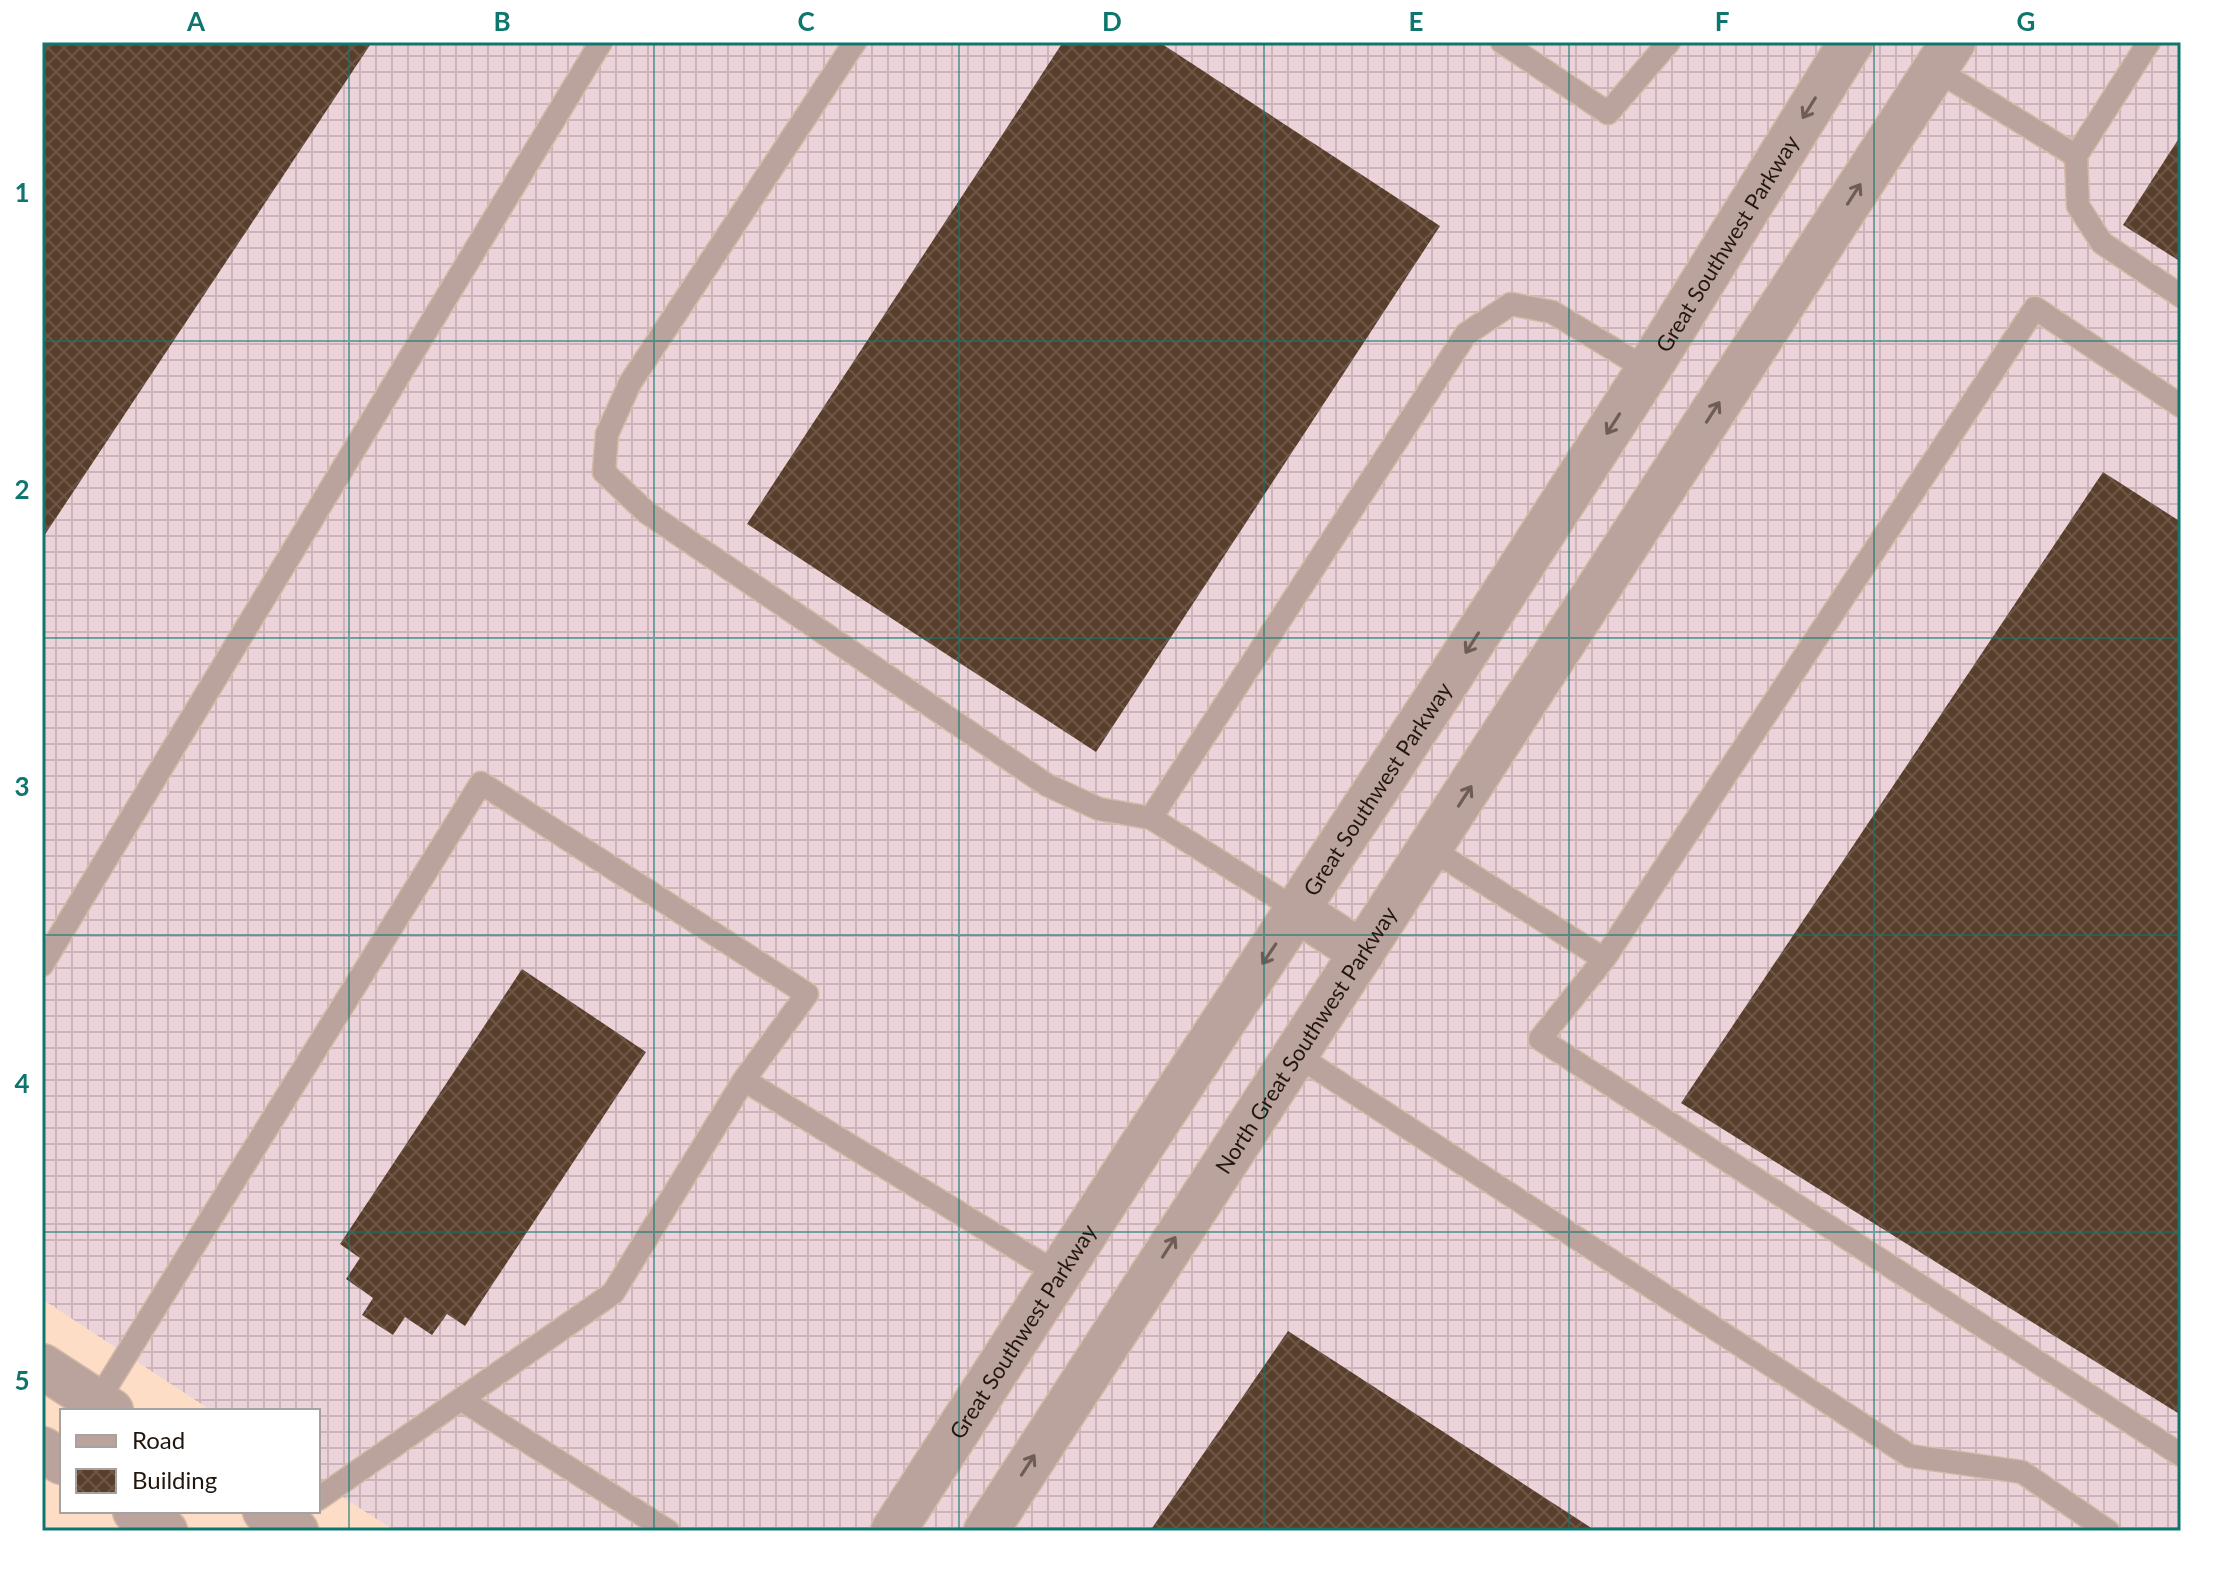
<svg xmlns="http://www.w3.org/2000/svg" width="2223" height="1573" viewBox="0 0 2223 1573" font-family="Lato,sans-serif">
<defs>
<pattern id="industrial-grid" width="8" height="8" patternUnits="userSpaceOnUse" patternTransform="scale(2)"><rect width="8" height="8" fill="#ecd3da"/><path d="M0 4h8M4 0v8" fill="none" stroke="#cab4ba"/></pattern>
<pattern id="building-cross-hatch" width="8" height="8" patternUnits="userSpaceOnUse" patternTransform="scale(2)"><rect width="8" height="8" fill="#583e2b"/><path d="M0 0l8 8M0 8l8-8" fill="none" stroke="#6c5747"/></pattern>
</defs>
<rect width="100%" height="100%" fill="#feddc6"/>
<path fill="url(#industrial-grid)" d="M42,42h2139v1489h-1786l-77,-50v-70h-106l-170,-112z"/>
<path fill="url(#building-cross-hatch)" d="M42,42h330l-330,497z
M1063,42h96l281,184 -344,526 -349,-228z
M2181,135v127l-58,-37z
M2103,472l78,50v893l-500,-312z
M522,969l124,83 -181,274 -18,-12 -15,21 -27,-18 -12,18 -31,-20 11,-17 -27,-19 14,-21 -20,-14z
M1288,1331l308,200h-446z"/>
<g fill="none" stroke-linecap="round" stroke-linejoin="round">
<defs>
<path id="service" d="M855,42l-225,341 -23,51 -3,38 42,40 401,273 52,24 52,9
M1502,42l106,71 61,-71
M1935,69l141,87 73,-114
M2076,156l2,50 24,37 79,53
M1431,849l173,110 431,-651 146,98
M1297,910l-146,-92 315,-484 45,-30 41,8 96,58
M1604,959l-64,80 641,416
M42,965l559,-923
M1295,1054l615,402 112,16 86,59
M462,1400l206,131
M97,1402l384,-619 326,211 -63,86
M318,1499l295,-206 131,-213 314,194"/>
<g id="tertiary">
<path d="M1297,910l65,43"/>
<path d="M42,1366l69,45"/>
<path d="M42,1449l20,13"/>
<path d="M135,1511l30,20"/>
<path d="M265,1511l31,20"/>
<path id="s1" d="M893,1531l240,-372 304,-462 211,-327 203,-328"/>
<path id="s2" d="M986,1531l967,-1489"/>
</g>
</defs>
<use href="#service" stroke="#d6b9a5" stroke-width="25"/>
<use href="#tertiary" stroke="#d6b9a5" stroke-width="47"/>
<use href="#service" stroke="#bba39d" stroke-width="22"/>
<use href="#tertiary" stroke="#bba39d" stroke-width="44"/>
</g>
<defs><path id="oneway-shaft" d="M-6 0H5M1.5-3L5.5 0L1.5 3" fill="none" stroke-width="1.6" stroke-linecap="round" stroke-linejoin="round" transform="scale(2)"/></defs>
<g stroke="#6e5d56">
<use href="#oneway-shaft" transform="translate(1809 108) rotate(122)"/>
<use href="#oneway-shaft" transform="translate(1854 194) rotate(-57)"/>
<use href="#oneway-shaft" transform="translate(1713 412) rotate(-57)"/>
<use href="#oneway-shaft" transform="translate(1613 424) rotate(123)"/>
<use href="#oneway-shaft" transform="translate(1472 643) rotate(123)"/>
<use href="#oneway-shaft" transform="translate(1465 796) rotate(-57)"/>
<use href="#oneway-shaft" transform="translate(1269 954) rotate(124)"/>
<use href="#oneway-shaft" transform="translate(1169 1247) rotate(-57)"/>
<use href="#oneway-shaft" transform="translate(1028 1465) rotate(-57)"/>
</g>
<path fill="none" stroke="#0f766e" stroke-width="2" stroke-opacity="0.55" d="M349,42v1489M654,42v1489M959,42v1489M1264,42v1489M1569,42v1489M1874,42v1489M42,341h2139M42,638h2139M42,935h2139M42,1232h2139"/>
<g text-anchor="middle" dominant-baseline="central" stroke-width="8" stroke-linejoin="round" paint-order="stroke">
<g font-size="22" fill="#22170e" stroke="#fff">
<text stroke="none"><textPath href="#s1" startOffset="1534">Great Southwest Parkway</textPath></text>
<text stroke="none"><textPath href="#s1" startOffset="886">Great Southwest Parkway</textPath></text>
<text stroke="none"><textPath href="#s2" startOffset="586">North Great Southwest Parkway</textPath></text>
<text stroke="none"><textPath href="#s1" startOffset="238">Great Southwest Parkway</textPath></text>
</g>
</g>
<rect width="2223" height="1573" fill="none" stroke="#ffffff" stroke-width="88"/>
<rect x="60" y="1409" width="260" height="104" fill="#ffffff" stroke="#a7a29f" stroke-width="2"/>
<rect x="76" y="1435" width="40" height="12" fill="#bba39d" stroke="#a7a29f" stroke-width="2"/>
<text x="132" y="1449" font-size="24" fill="#22170e">Road</text>
<rect x="76" y="1469" width="40" height="24" fill="url(#building-cross-hatch)" stroke="#a7a29f" stroke-width="2"/>
<text x="132" y="1489" font-size="24" fill="#22170e">Building</text>
<rect x="44" y="44" width="2135" height="1485" fill="none" stroke="#0f766e" stroke-width="3"/>
<g font-size="26" text-anchor="middle" font-weight="bold" fill="#0f766e">
<text x="196" y="31">A</text>
<text x="502" y="31">B</text>
<text x="806" y="31">C</text>
<text x="1112" y="31">D</text>
<text x="1416" y="31">E</text>
<text x="1722" y="31">F</text>
<text x="2026" y="31">G</text>
<text x="22" y="202">1</text>
<text x="22" y="499">2</text>
<text x="22" y="796">3</text>
<text x="22" y="1093">4</text>
<text x="22" y="1390">5</text>
</g>
</svg>
